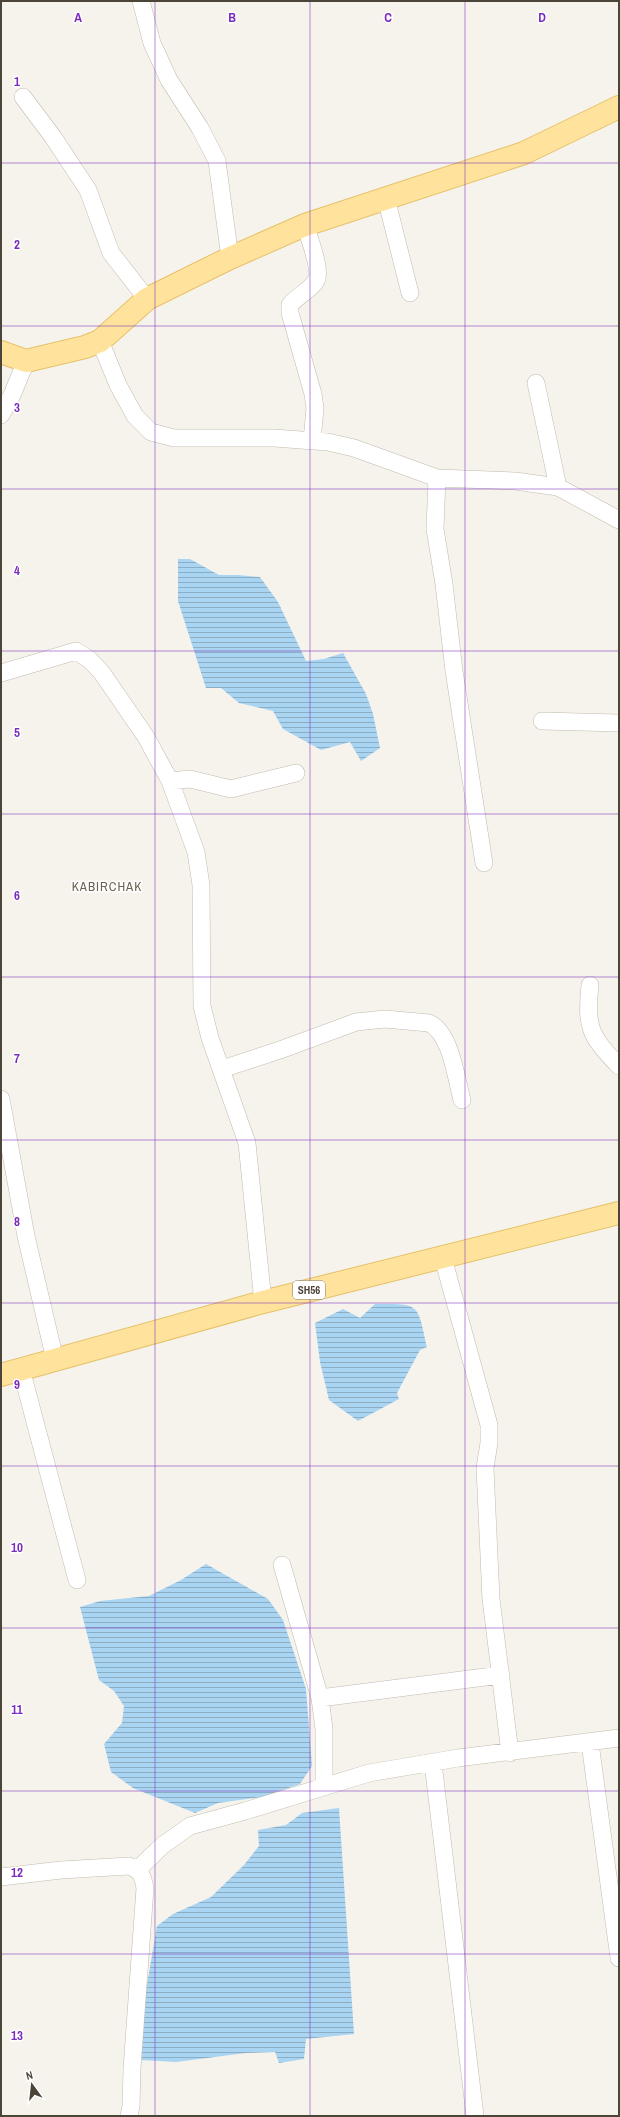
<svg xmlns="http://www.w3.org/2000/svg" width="620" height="2117" viewBox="0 0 620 2117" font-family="'Archivo Narrow',sans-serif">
<defs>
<pattern id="water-rules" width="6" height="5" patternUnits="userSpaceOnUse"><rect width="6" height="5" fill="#a9d4f2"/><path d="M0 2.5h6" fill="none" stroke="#8caec5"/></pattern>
</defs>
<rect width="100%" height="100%" fill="#f6f3ec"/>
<path fill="url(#water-rules)" d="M178,559h12l29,16h19l22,2 18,25 28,59 18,-2 19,-6 23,41 7,20 7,34 -19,13 -11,-19 -29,8 -38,-21 -10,-18 -34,-8 -18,-15h-15l-28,-87z
M375,1304c46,0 42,-1 52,43l-7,3 -23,43 2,6 -41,22 -29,-21 -9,-38 -5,-39 28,-14 17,9z
M206,1564l62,35 15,21 23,69 6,77 -12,18 -38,13 -44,6 -23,10 -62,-25 -22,-16 -7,-28 18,-21 2,-17 -10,-15 -15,-11 -19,-73 20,-6 49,-5 32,-16z
M339,1808l15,226 -48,5 -2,20 -25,4 -4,-11 -29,1 -70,9 -35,-2 2,-52 14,-82 16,-12 38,-17 33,-32 15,-19 -1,-16 28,-5 16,-12z"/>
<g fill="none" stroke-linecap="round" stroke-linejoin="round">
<defs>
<path id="minor" d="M141,1l11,42 17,37 31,48 17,33 13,97
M23,97l30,40 35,53 23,63 36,46
M386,198l24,95
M305,225c4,13 17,45 11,56 -6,9 -19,15 -26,24v8l23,81 2,14 -3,33
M100,341l18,44 17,31 16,16 23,6h100l54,4 26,6 83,30 78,3 43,6 61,33
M536,383l22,104
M1,415l11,-20 14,-34
M437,478l-2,51 9,55 10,87 30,192
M1,673l75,-22 14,9 12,13 44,64 24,44 26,71 5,33 1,121 8,32 37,105 16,159
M542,721l77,2
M170,781l20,-2 41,10 65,-16
M590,985c-4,42 -1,50 29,81
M222,1069l58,-19 76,-28 29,-3 44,4c22,10 27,55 33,77
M1,1099l25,137 29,124
M443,1258l46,167v18l-4,25 6,131 19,154
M21,1369l56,211
M282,1565l38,133 4,31v58
M320,1698l181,-23
M590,1743l29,215
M433,1763l42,353
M138,1869l25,-24 27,-19 55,-15 124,-38 89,-15 161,-20
M1,1877l60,-7 68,-4c12,4 14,11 16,22l-13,181 -1,37 -2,10"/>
<path id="major" d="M1,352l25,9 59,-14 15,-6 47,-42 83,-41 75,-33 219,-72 95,-46
M1,1375l262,-73 356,-89"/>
</defs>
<use href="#minor" stroke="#c2bbae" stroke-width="18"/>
<use href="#major" stroke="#e6c16a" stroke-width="24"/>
<use href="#minor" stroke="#fff" stroke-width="17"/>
<use href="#major" stroke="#ffe39c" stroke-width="22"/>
</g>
<path fill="none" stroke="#7b2cbf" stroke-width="1" stroke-opacity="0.55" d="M155,1v2115M310,1v2115M465,1v2115M1,163h618M1,326h618M1,489h618M1,651h618M1,814h618M1,977h618M1,1140h618M1,1303h618M1,1466h618M1,1628h618M1,1791h618M1,1954h618"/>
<g text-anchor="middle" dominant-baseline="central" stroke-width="3" stroke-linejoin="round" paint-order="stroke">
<rect fill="#fff" stroke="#817c74" stroke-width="1" x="293" y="1281" width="32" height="18" rx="3"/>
<g font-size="11" font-weight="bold" fill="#4b4439">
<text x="309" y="1290">SH56</text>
</g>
<g font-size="13" letter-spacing="1" fill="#6e6250" stroke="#fff">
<text x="107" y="886">KABIRCHAK</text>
</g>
</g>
<g font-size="13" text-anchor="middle" font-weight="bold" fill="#7b2cbf" stroke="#fff" stroke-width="3" stroke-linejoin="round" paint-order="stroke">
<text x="78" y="22">A</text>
<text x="232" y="22">B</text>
<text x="388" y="22">C</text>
<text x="542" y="22">D</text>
<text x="17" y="86">1</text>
<text x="17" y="249">2</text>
<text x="17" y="412">3</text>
<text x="17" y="575">4</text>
<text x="17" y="737">5</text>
<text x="17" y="900">6</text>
<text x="17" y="1063">7</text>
<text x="17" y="1226">8</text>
<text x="17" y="1389">9</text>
<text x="17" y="1552">10</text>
<text x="17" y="1714">11</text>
<text x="17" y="1877">12</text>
<text x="17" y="2040">13</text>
</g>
<rect width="620" height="2117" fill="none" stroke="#4b4439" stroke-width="4"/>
<g transform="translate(32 2085) rotate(345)" stroke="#ffffff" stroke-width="3" paint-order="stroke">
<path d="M0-3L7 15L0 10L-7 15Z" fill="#4b4439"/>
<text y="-6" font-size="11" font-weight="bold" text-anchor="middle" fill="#4b4439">N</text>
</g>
</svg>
